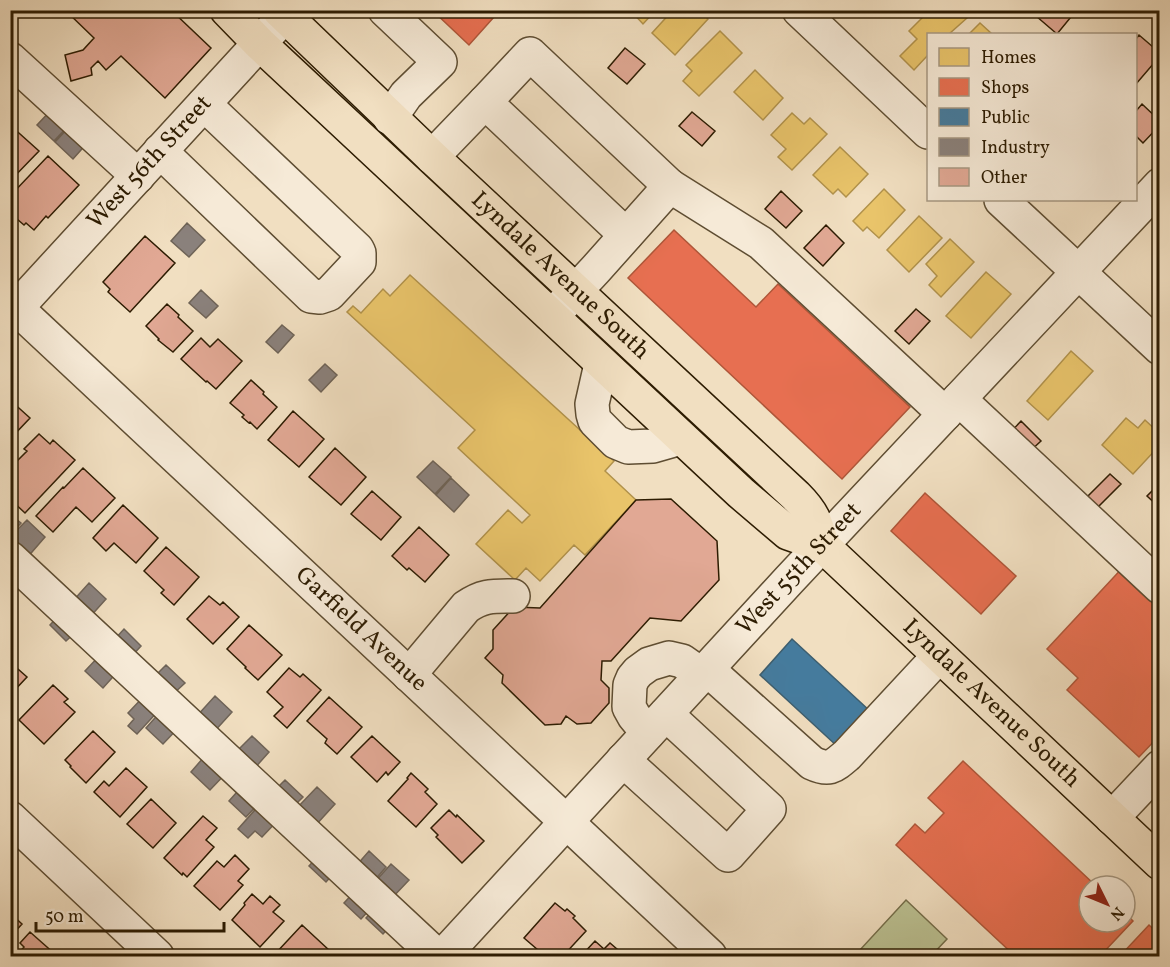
<svg xmlns="http://www.w3.org/2000/svg" width="1170" height="967" viewBox="0 0 1170 967" font-family="Vollkorn,serif">
<rect width="100%" height="100%" fill="#f1dfc1"/>
<filter id="stains"><feTurbulence type="fractalNoise" baseFrequency=".00333" numOctaves="4"/><feColorMatrix values="0 0 0 0 .2 0 0 0 0 .09 0 0 0 0 .02 0 0 0 .5 -.17"/></filter>
<radialGradient id="worn" r=".72"><stop offset=".6" stop-color="#630" stop-opacity="0"/><stop offset="1" stop-color="#630" stop-opacity=".3"/></radialGradient>
<path fill="#bbc192" stroke="#746e4a" stroke-width="1.5" d="M906,900l41,39 -16,17h-67l-6,-4z"/>
<path fill="#e9c46a" stroke="#b1924b" stroke-width="1.5" d="M630,10h26l-13,14z
M673,10h26l9,9 -33,36 -23,-22z
M930,10h29l8,8 -18,16h-21v21l-14,15 -14,-14 17,-17 -8,-8z
M980,23l12,11h-23z
M720,31l22,22 -43,43 -16,-15 9,-10 -6,-6z
M755,70l28,28 -20,22 -29,-28z
M792,113l12,11 6,-6 17,16 -35,36 -14,-13 8,-8 -15,-14z
M840,147l28,27 -22,23 -8,-8 -5,5 -20,-19z
M884,189l21,21 -26,28 -12,-11 -4,4 -10,-10z
M919,216l23,22 -33,34 -22,-22z
M950,239l24,23 -33,35 -12,-12 8,-9 -11,-12z
M986,272l25,22 -40,44 -25,-22z
M410,275l204,186 -9,10 31,29 -51,55 -11,-10 -34,36 -14,-13 -11,12 -39,-36 32,-34 14,13 8,-8 -72,-67 17,-18 -128,-118 6,-6 8,7 22,-24 7,7z
M1071,351l22,20 -45,49 -21,-19z
M1126,418l12,10 7,-8 15,14v11l-27,29 -31,-29z"/>
<path fill="#e76f51" stroke="#af5639" stroke-width="1.5" d="M432,10h55l7,7 -25,28z
M674,230l82,77 22,-23 132,123 -68,72 -214,-201z
M925,493l91,83 -35,38 -90,-83z
M1126,564l34,32v139l-21,22 -72,-67 11,-12 -31,-29z
M963,761l133,125h-7v36h36v-9l8,8 -33,35h-85l-119,-111 19,-21 10,9 19,-20 -16,-15z
M1149,925l11,10v21h-40z"/>
<path fill="#457b9d" stroke="#3e5e6e" stroke-width="1.5" d="M792,639l79,73 -33,35 -78,-72z"/>
<path fill="#8a817c" stroke="#6e6357" stroke-width="1.5" d="M53,108l17,16 -16,17 -17,-16z
M72,124l17,17 -16,18 -18,-17z
M187,223l18,17 -16,17 -18,-16z
M201,290l17,16 -12,12 -17,-15z
M282,325l12,10 -16,18 -12,-11z
M325,364l12,11 -16,17 -12,-12z
M433,461l18,16 -16,17 -18,-17z
M451,478l18,17 -15,17 -18,-17z
M10,514l11,9 -11,12z
M27,520l18,17 -19,22 -16,-14v-8z
M89,583l17,16 -17,19 -17,-16z
M60,614l17,17 -11,10 -16,-16z
M124,629l17,17 -10,11 -17,-17z
M102,653l18,16 -17,19 -18,-17z
M166,665l19,18 -13,12 -19,-17z
M146,694l15,14 -24,26 -9,-8 6,-7 -6,-6z
M215,696l17,16 -19,21 -17,-16z
M162,710l18,16 -17,18 -17,-16z
M252,736l17,16 -16,18 -18,-17z
M210,750l20,19 -20,21 -19,-18z
M285,780l18,17 -10,10 -18,-17z
M244,784l17,17 -15,16 -17,-16z
M317,787l18,17 -20,22 -19,-17z
M262,802l18,16 -18,19 -7,-6 -7,7 -10,-9z
M369,851l17,16 -13,15 -17,-16z
M318,856l17,16 -9,10 -17,-16z
M391,864l18,16 -18,19 -17,-16z
M356,890l17,16 -12,13 -17,-16z
M375,908l17,16 -9,10 -17,-16z"/>
<path fill="#e1a894" stroke="#2d1c02" stroke-width="1.5" d="M65,10h106l40,38 -46,50 -44,-42 -15,14 -8,-9 -7,7 1,7 -21,6 -6,-26 18,-5 11,-12z
M1041,10h32l2,2 -18,22 -21,-18z
M1139,35l21,18v3l-24,28v-45z
M625,48l20,16 -18,20 -19,-16z
M1142,104l18,17v4l-17,18 -7,-7v-25z
M692,112l23,19 -13,15 -23,-20z
M10,125l29,26 -29,30z
M48,156l31,29 -31,33 -2,-2 -12,14 -8,-7 -2,2 -14,-12v-17z
M781,191l21,20 -16,17 -21,-19z
M826,225l18,18 -21,23 -19,-18z
M145,236l30,27 -45,49 -22,-20 2,-3 -7,-7z
M167,304l12,11 -1,2 15,14 -20,21 -15,-12 1,-1 -13,-13z
M916,309l14,12 -21,23 -14,-13z
M201,338l9,9 8,-8 24,22 -26,28 -9,-8 -1,1 -25,-23z
M251,380l13,12 -1,2 14,13 -20,22 -7,-7 -1,1 -7,-6 2,-2 -14,-12z
M10,400l20,18 -20,21z
M293,411l31,28 -25,28 -31,-27z
M1021,421l20,20 -13,12 -19,-19z
M39,434l11,10 3,-4 22,20 -50,53 -15,-14v-31l17,-17 -3,-2z
M335,448l31,29 -25,28 -32,-28z
M83,468l32,30 -23,24 -16,-15 -23,25 -17,-16 27,-29 1,1z
M1110,474l11,10 -27,27 -11,-10z
M1160,483v25l-13,-12z
M372,491l29,26 -20,23 -30,-26z
M671,499l46,42 2,39 -38,41 -31,-3 -39,43h-9l-1,19 8,8v15l-18,20 -14,1 -11,-8 -5,8 -16,1 -43,-42 1,-8 -18,-17 8,-9v-19l21,-23 26,1 96,-108z
M123,505l35,33 -22,25 -22,-20 -8,8 -13,-13z
M419,527l30,28 -24,27 -16,-14 -2,2 -15,-14z
M166,547l33,30 -25,28 -13,-12 3,-3 -20,-19z
M209,596l11,9 3,-3 16,15 -26,27 -26,-25z
M249,625l33,30 -24,25 -13,-12 1,-1 -19,-18z
M10,662l17,15 -17,18z
M289,668l11,9 3,-3 18,16 -34,38 -13,-12 9,-9 -16,-15z
M53,685l15,14 -4,3 11,10 -31,32 -25,-24z
M329,697l33,30 -25,27 -12,-11 2,-4 -20,-18z
M93,731l22,21 -29,31 -16,-16 1,-1 -6,-6z
M372,736l28,26 -12,13 -2,-3 -9,10 -26,-25z
M126,768l21,19 -27,30 -26,-25 10,-11 5,5z
M411,773l17,16 -3,3 12,12 -21,23 -28,-26 20,-22 -1,-1z
M151,799l25,24 -23,25 -26,-24z
M449,810l7,7 1,-2 27,26 -22,22 -26,-26 2,-2 -7,-7z
M203,816l14,12 -11,12 8,7 -27,30 -4,-4 -1,2 -18,-17z
M235,855l14,14 -11,12 5,4 -23,25 -26,-24 23,-25 7,6z
M252,894l11,10 7,-8 10,9 -7,7 11,9 -24,26 -28,-27 13,-15 -1,-2z
M555,903l10,8 2,-2 8,7 -2,2 13,13 -23,25 -1,-1 -2,1h-15l-21,-18z
M10,913l12,11 -12,13z
M302,925l28,26 -5,5h-48l-2,-2z
M30,932l26,23 -1,1h-39l8,-9 -4,-4z
M595,941l9,8 6,-6 15,13h-44z"/>
<g fill="none" stroke-linecap="round" stroke-linejoin="round">
<defs>
<g id="minor">
<path d="M385,10l55,52 -34,33 -16,23"/>
<path d="M799,10l129,122"/>
<path d="M10,59l128,117"/>
<path d="M160,151l151,145 9,1 9,-3 30,-32v-9l-2,-4 -153,-145"/>
<path d="M432,157l53,-55"/>
<path d="M1001,200l159,148"/>
<path d="M626,235l-141,-133 45,-48 140,132"/>
<path id="s1" d="M10,302l700,654"/>
<path d="M556,312l40,-43 74,-83 91,57 184,171"/>
<path id="s2" d="M10,315l280,-305"/>
<path d="M601,364l-9,40 1,10 2,7 21,21 12,5 25,-1 28,-8"/>
<path d="M959,399l201,188"/>
<path d="M10,558l427,398"/>
<path d="M707,669l105,94c17,8 21,4 35,-8l92,-99"/>
<path d="M409,675l57,-68c17,-12 27,-11 47,-11"/>
<path d="M648,733l-14,-17 -5,-9 1,-22 3,-7 5,-6 11,-8 20,-6 13,3 20,14"/>
<path d="M623,760l105,95 41,-46 -103,-95"/>
<path d="M10,818l147,138"/>
<path d="M1112,818l48,-51"/>
<path id="s3" d="M443,956l346,-376 371,-395"/>
</g>
<g id="major">
<path id="s4" d="M227,10l33,34 481,449 47,40 34,12 338,318"/>
<path id="s5" d="M279,10l153,147 364,339c17,17 20,26 26,49"/>
</g>
</defs>
<use href="#minor" stroke="#5e4d32" stroke-width="36"/>
<use href="#major" stroke="#2d1c02" stroke-width="36"/>
<use href="#minor" stroke="#f6ead7" stroke-width="33"/>
<use href="#major" stroke="#f1dfc1" stroke-width="33"/>
</g>
<g text-anchor="middle" dominant-baseline="central" stroke-width="6" stroke-linejoin="round" paint-order="stroke">
<g font-size="24" fill="#2d1c02" stroke="#f6ead7">
<text stroke="none"><textPath href="#s2" startOffset="207">West 56th Street</textPath></text>
<text stroke="none"><textPath href="#s5" startOffset="387">Lyndale Avenue South</textPath></text>
<text stroke="none"><textPath href="#s3" startOffset="526">West 55th Street</textPath></text>
<text stroke="none"><textPath href="#s1" startOffset="480">Garfield Avenue</textPath></text>
<text stroke="none"><textPath href="#s4" startOffset="1035">Lyndale Avenue South</textPath></text>
</g>
</g>
<rect width="1170" height="967" fill="none" stroke="#f1dfc1" stroke-width="36"/>
<rect x="12" y="12" width="1146" height="943" fill="none" stroke="#2d1c02" stroke-width="3"/>
<rect x="18" y="18" width="1134" height="931" fill="none" stroke="#2d1c02" stroke-width="1.5"/>
<rect x="927" y="33" width="210" height="168" fill="#f6ead7" stroke="#a69882" stroke-width="1.5"/>
<rect x="939" y="48" width="30" height="18" fill="#e9c46a" stroke="#a69882" stroke-width="1.5"/>
<text x="981" y="63" font-size="18" fill="#2d1c02">Homes</text>
<rect x="939" y="78" width="30" height="18" fill="#e76f51" stroke="#a69882" stroke-width="1.5"/>
<text x="981" y="93" font-size="18" fill="#2d1c02">Shops</text>
<rect x="939" y="108" width="30" height="18" fill="#457b9d" stroke="#a69882" stroke-width="1.5"/>
<text x="981" y="123" font-size="18" fill="#2d1c02">Public</text>
<rect x="939" y="138" width="30" height="18" fill="#8a817c" stroke="#a69882" stroke-width="1.5"/>
<text x="981" y="153" font-size="18" fill="#2d1c02">Industry</text>
<rect x="939" y="168" width="30" height="18" fill="#e1a894" stroke="#a69882" stroke-width="1.5"/>
<text x="981" y="183" font-size="18" fill="#2d1c02">Other</text>
<g transform="translate(1107 904) rotate(133)"><circle r="28" fill="#f6ead7" stroke="#a69882" stroke-width="1.5"/>
<path d="M0-4.5L10 22L0 15L-10 22Z" fill="#8f2418"/>
<text y="-9" font-size="16" font-weight="bold" text-anchor="middle" fill="#2d1c02">N</text>
</g>
<path d="M36 922v9h188v-9" fill="none" stroke="#2d1c02" stroke-width="3"/>
<text x="45" y="922" font-size="18" fill="#2d1c02" stroke="#f6ead7" stroke-width="4.5" paint-order="stroke">50 m</text>
<rect width="100%" height="100%" filter="url(#stains)"/>
<rect width="100%" height="100%" fill="url(#worn)"/>
</svg>
